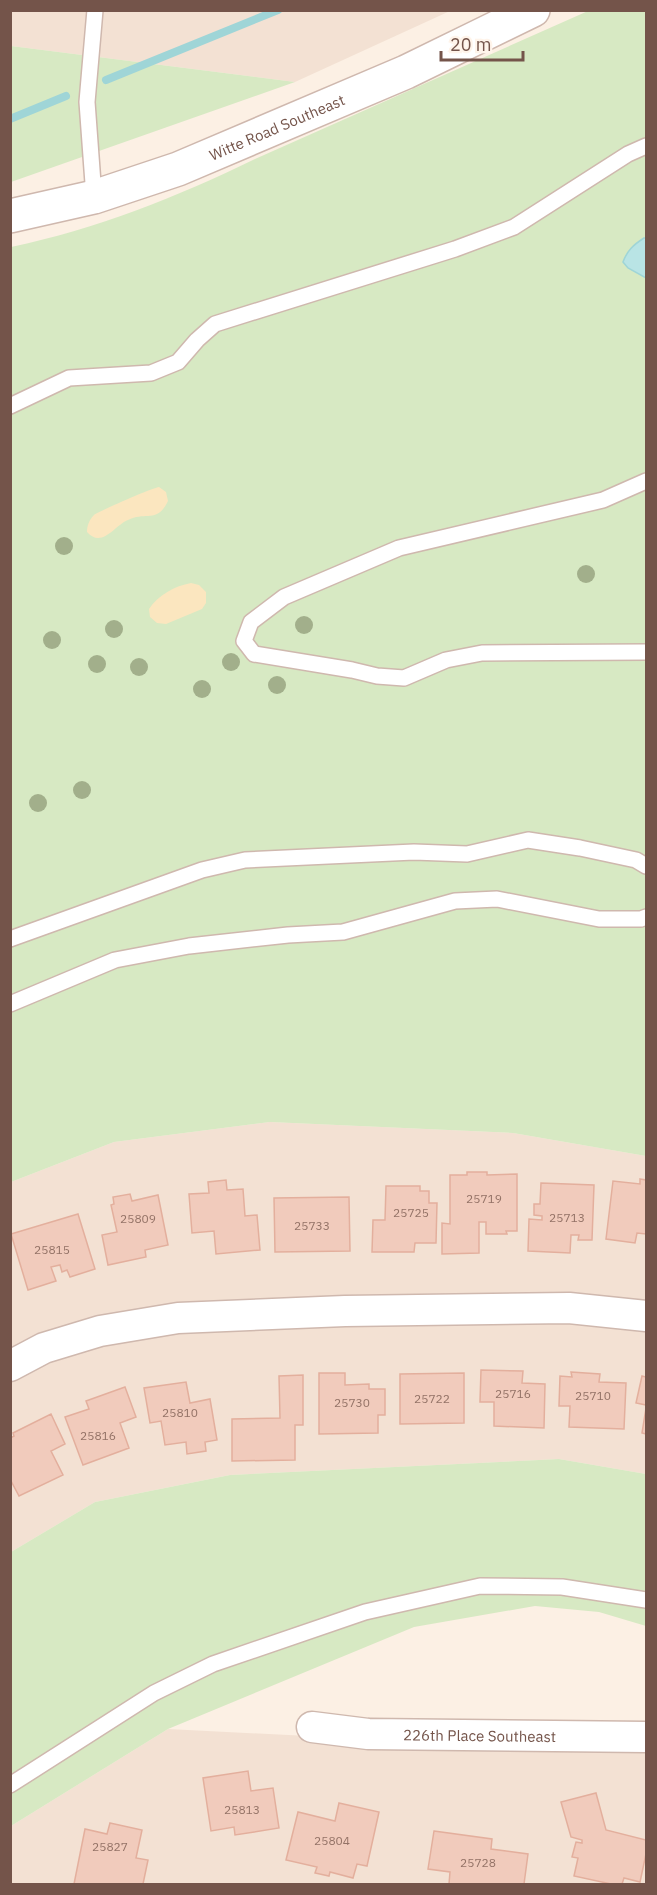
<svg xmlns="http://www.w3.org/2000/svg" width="657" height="1895" viewBox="0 0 657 1895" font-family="'IBM Plex Sans',sans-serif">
<rect width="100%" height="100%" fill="#fcf0e4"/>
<path fill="#f3e1d3" d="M11,11h439l-155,71 -284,-36z
M270,1122l243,11 133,23v318l-87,-15 -329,16 -135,27 -84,50v-370l103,-40z
M168,1729l478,24v131h-635v-58z"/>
<path fill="#d7e9c3" d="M588,11h58v1145l-133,-23 -243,-11 -156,20 -103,40v-935c86,-18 166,-50 244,-88z
M11,46l284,36 -284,100z
M559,1459l87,15v152l-47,-14 -64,-6 -121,21 -246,102 -157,97v-274l84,-50 135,-27z"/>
<path fill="#fbe6bf" d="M159,487l7,5 2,9c-11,23 -22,10 -40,19 -13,5 -26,29 -41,12 0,-6 2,-12 7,-17 3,-3 58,-27 65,-28z
M191,583l8,2 7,7v11l-4,6 -36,15 -9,-1 -7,-6 -1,-8c9,-14 26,-23 42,-26z"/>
<path fill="#b9e4e5" stroke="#9fd5d7" stroke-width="1.5" d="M644,238h2v40l-18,-10 -5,-6c4,-11 10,-17 21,-24z"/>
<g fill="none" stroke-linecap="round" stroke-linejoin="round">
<path stroke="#9fd5d7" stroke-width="8" d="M106,80l172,-70
M10,119l56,-23"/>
</g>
<path fill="#f1cbbc" stroke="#e3af9d" stroke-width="1.5" d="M467,1172h20v3l30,-1v57h-11l1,3h-21v-12h-7v31l-37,1v-31l8,1v-49h17z
M640,1179l6,1v54l-9,-1 -2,10 -29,-4 7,-58 27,3z
M226,1180l1,10 16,-1 2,27 12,-1 3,35 -44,4 -2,-23 -22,2 -3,-39 20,-1 -1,-11z
M541,1183l53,2 -2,55h-14l1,-5h-8l-1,18 -42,-2 1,-32 13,1v-4l-8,-1v-11h6z
M386,1186h34v5h9v12h8l-1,40h-21l-1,9h-42l1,-32h12z
M130,1194l2,7 26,-6 10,50 -23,5 1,7 -38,8 -6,-30 15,-3 -6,-27 3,-1 -1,-7z
M349,1197l1,54 -75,1 -1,-54z
M78,1214l17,55 -25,8 -3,-7 -5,2 -2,-7 -9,2 5,14 -28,9 -17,-56z
M481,1370l42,1 -1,12 23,1 -1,44 -50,-2v-24h-14z
M571,1372l29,2 -1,8 27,1 -2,46 -55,-2 1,-21h-11l1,-30 12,1z
M319,1373h26v12l24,-1v5h16v26h-7v18l-59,1z
M464,1373v50l-64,1v-50z
M303,1375v50h-8v35l-63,1v-42l48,-1 -1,-42z
M642,1376l4,1v28l-10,-2z
M186,1382l4,21 20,-4 7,41 -12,2 1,9 -19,3 -1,-12 -21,3 -4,-24 -11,2 -6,-35z
M125,1387l11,30 -16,6 9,25 -46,17 -18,-48 24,-8 -3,-8z
M646,1408v26l-4,-1z
M51,1414l14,30 -14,7 12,24 -44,21 -9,-17v-41l4,-2 -1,-3z
M248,1771l3,20 22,-3 6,40 -44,7 -1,-8 -23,4 -8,-53z
M596,1793l10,37 40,10v14l-6,28 -16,-4 -2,6h-11l-37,-8 4,-18 -6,-1 4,-15 6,1v-3l-11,-3 -10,-35z
M339,1803l40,9 -12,54 -10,-2 -4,14 -23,-6 -1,4 -14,-3 2,-6 -31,-7 12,-48 37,9z
M110,1823l32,7 -6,28 12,2 -5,24h-69l11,-55 22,5z
M434,1831l58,8 -1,10 37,5 -4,30h-75l1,-12 -22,-3z"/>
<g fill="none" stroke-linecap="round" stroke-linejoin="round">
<defs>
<path id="service" d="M94,197l-7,-95 8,-92
M10,406l59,-28 82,-5 27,-11 19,-22 18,-16 240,-75 59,-22 114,-73 18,-8
M646,481l-43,19 -204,48 -115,49 -33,25 -7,19 10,13 98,16 25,6 27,2 42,-18 36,-7 164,-1
M10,939l192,-69 43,-10 169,-8 53,2 61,-14 52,8 56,12 10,6
M10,1004l105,-44 74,-14 99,-11 55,-3 112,-31 42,-2 102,20h42l5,-2
M10,1785l144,-92 59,-29 152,-52 115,-26 82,1 84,13"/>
<g id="minor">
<path d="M10,1366l34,-18 56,-17 78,-13 167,-7 224,-3 77,8"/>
<path id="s1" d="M312,1727l56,7 278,3"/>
</g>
<g id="tertiary">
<path id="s2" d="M10,216l84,-19 84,-28 228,-97 127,-62"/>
</g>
</defs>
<use href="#service" stroke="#cfb8ae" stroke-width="18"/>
<use href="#minor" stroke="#cfb8ae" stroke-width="33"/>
<use href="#tertiary" stroke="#cfb8ae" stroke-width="36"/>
<use href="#service" stroke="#fff" stroke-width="15"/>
<use href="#minor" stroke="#fff" stroke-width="30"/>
<use href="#tertiary" stroke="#fff" stroke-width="33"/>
</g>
<g fill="#a2af8b">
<circle cx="64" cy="546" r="9"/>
<circle cx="586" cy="574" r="9"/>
<circle cx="304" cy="625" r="9"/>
<circle cx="114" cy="629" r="9"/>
<circle cx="52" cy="640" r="9"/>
<circle cx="231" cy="662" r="9"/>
<circle cx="97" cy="664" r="9"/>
<circle cx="139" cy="667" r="9"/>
<circle cx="277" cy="685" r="9"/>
<circle cx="202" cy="689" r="9"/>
<circle cx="82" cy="790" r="9"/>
<circle cx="38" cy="803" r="9"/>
</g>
<g text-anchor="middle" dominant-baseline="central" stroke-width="4.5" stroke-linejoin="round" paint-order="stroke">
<g font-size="12" fill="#937266">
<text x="484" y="1198">25719</text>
<text x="411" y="1212">25725</text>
<text x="567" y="1217">25713</text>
<text x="138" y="1218">25809</text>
<text x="312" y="1225">25733</text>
<text x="52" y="1249">25815</text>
<text x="513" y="1393">25716</text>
<text x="593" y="1395">25710</text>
<text x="432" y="1398">25722</text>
<text x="352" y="1402">25730</text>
<text x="180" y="1412">25810</text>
<text x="98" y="1435">25816</text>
<text x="242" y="1809">25813</text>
<text x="332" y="1840">25804</text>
<text x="110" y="1846">25827</text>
<text x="478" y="1862">25728</text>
</g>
<g font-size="15" fill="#74544a" stroke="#fff4ea">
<text stroke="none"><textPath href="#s2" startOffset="282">Witte Road Southeast</textPath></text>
<text stroke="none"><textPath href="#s1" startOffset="168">226th Place Southeast</textPath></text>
</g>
</g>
<rect width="657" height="1895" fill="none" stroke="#74544a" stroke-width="24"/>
<path d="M441 51v9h82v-9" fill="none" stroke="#74544a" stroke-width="3"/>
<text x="450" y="51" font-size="18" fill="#74544a" stroke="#fff4ea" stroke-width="4.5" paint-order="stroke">20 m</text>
</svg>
